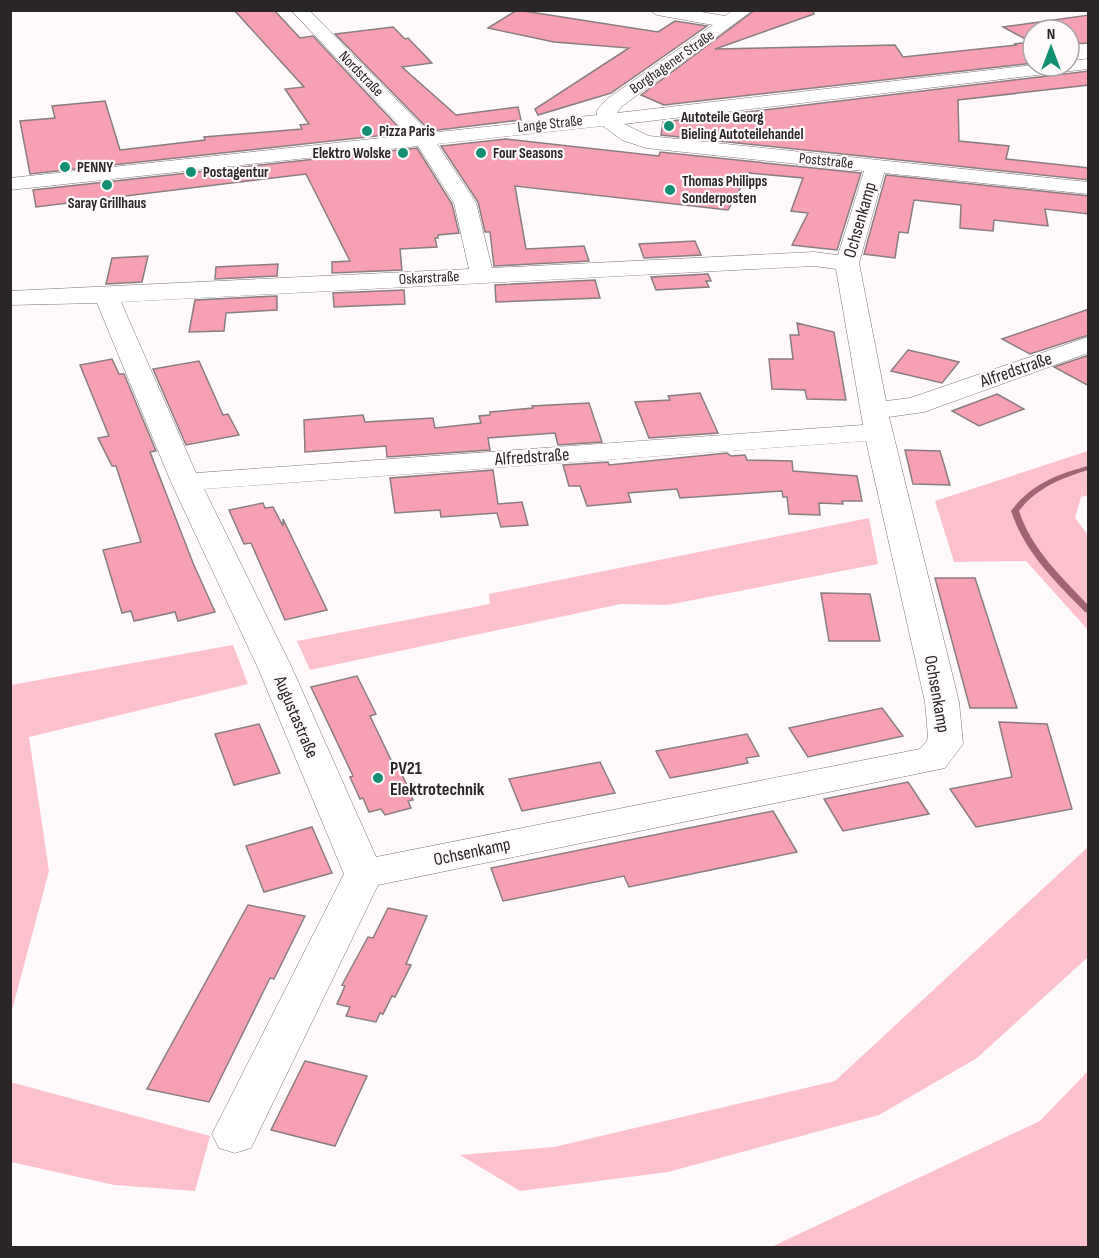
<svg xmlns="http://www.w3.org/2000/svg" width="1099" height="1258" viewBox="0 0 1099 1258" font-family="'Sofia Sans Condensed',sans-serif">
<rect width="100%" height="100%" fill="#fef9fa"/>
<path fill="#fdc1ce" d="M1088,451v44l-7,2 -6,21 13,17v95l-62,-69 -72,1 -19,-61z
M869,518l9,46 -211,41 -46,-1 -311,66 -13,-29 193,-37 -1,-10z
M233,645l15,39 -219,53 20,134 -38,143v-329z
M1088,847v110l-111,101 -98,57 -211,57 -148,19 -60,-36 94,-8 281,-66z
M1088,1071v176h-317l269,-126z
M10,1082l200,54 -15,55 -81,-6 -103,-23z"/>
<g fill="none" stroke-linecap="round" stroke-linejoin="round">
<path fill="#a06472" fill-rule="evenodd" d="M1088,466v4c-26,8 -52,18 -69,41 13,39 42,65 69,94v8l-3,-1c-30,-31 -60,-59 -74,-101 19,-26 46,-37 77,-45z"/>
</g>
<path fill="#f79fb3" stroke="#897d7f" stroke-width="1.5" d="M234,10h40l26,28 13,-2 91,97 -374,41 -10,-53 35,-3 -3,-12 53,-5 15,49 85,-10 -1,-3 98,-8 -2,-4 9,-1 -24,-35 19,-2z
M517,10l141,22 17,-11 32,5 -96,67 -73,22 -3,-6 94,-61 -75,-6 -66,-14z
M755,10h58l1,4 -99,35 180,-4 8,12 114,-12 -3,-1 17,-2 -28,-15 86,-12v28l-20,1v-14h-36v33l-369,42 -23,-10z
M393,27l12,12 3,-1 24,25 -30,4 54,48 62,-8 3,13 -91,11 -95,-97z
M1089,71v14l-131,15 1,41 50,5 -3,13 83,9v12l-428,-45 2,-13z
M506,139l153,17 1,-4 201,21 -24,77 -45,-5 16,-32 -17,-2 12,-33 -54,-5 -21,37 -213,-24 11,63 58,-3 5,15 -95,5 -4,-34h-5l-7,-30 -37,-56z
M417,148l35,56 7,29 -21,2v3h-3l2,9 -37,2 2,21 -70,3v-11l18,-1 -44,-87 -270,33 -3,-17z
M886,175l203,21v18l-44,-5 3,17 -54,-6 -1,11 -33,-3 1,-23 -47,-5 -6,33 -9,-1 -4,26 -31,-4z
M695,241l6,14 -57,3 -5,-14z
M148,256l-6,26 -36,2 6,-26z
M278,264l-1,12 -62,3 1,-12z
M708,274l3,7h-5l3,6 -53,3 -5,-13z
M595,280l5,18 -104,4 -1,-17z
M404,290l1,14 -71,3 -1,-14z
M277,296v14l-51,3 -2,18 -35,1 6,-32z
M1089,309v26l-59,19 -28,-15z
M797,323l37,9 12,68 -39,-1 -2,-9 -33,-1 -3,-30h24l-3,-24h9z
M908,350l22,5 29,7 -17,21 -51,-12z
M1089,355v31l-35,-19z
M112,359l7,15h5l32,77 -6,1 43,111 22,49 -37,9 -3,-9 -41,9 -3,-10 -9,2 -19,-63 38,-8 -25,-76h-4l-14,-28 11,-2 -29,-71z
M199,361l24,54 5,-1 11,21 -53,10 -33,-76z
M700,393l18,40 -69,5 -14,-36 35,-2 -2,-4z
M997,394l27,15 -45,17 -27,-15z
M589,403l13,39 -44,3 -3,-12 -67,5 2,12 -103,7 -1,-11 -81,6 -1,-32 59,-5 2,7 68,-4 2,10 46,-5 -2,-7 11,-1v-3l43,-4 -1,-2z
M905,450l35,1 10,34 -37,-1z
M727,453l4,3 14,-1 2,5 45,1 1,10 64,5 5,25h-20l1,3 -24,-1 1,12 -31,-1 -2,-17h-4l-1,-6 -102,7 -3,-9 -49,4 3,9 -44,4 -7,-20h-11l-6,-21 45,-3 1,3z
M493,470l5,34 24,-2 6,23 -27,2 -4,-14 -56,4 -1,-7 -45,3 -5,-35z
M263,503l2,5 8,-1 10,19v-7l44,91 -42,10 -34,-77 -7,1 -15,-34z
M935,578h40l42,130h-47z
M821,593l49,1 10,47h-51z
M357,676l19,38 -6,2 23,48 3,-1 12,24 5,13 -5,1 3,7 -26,7 -4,-6 -12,3 -6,-14 -3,1 -10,-22 3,-1 -42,-89z
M882,708l21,28 -95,21 -19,-29z
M999,722l48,2 25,85 -96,18 -26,-38 62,-12z
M259,724l21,49 -46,12 -19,-51z
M747,734l12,22 -13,2 2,5 -35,7 -43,8 -14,-27z
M600,762l15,31 -93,18 -13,-32z
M908,782l21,32 -86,17 -19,-32z
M773,811l24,41 -168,35 -5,-11 -121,25 -12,-33z
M312,827l20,46 -68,19 -18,-46z
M248,905l57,11 -31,63 -4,-1 -61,124 -62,-13z
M388,908l39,8 -21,48 5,1 -16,32 -3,-1 -9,18 -3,-1 -4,9 -30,-6 4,-9 -13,-3 8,-18 -3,-1 26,-48 5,1z
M305,1061l62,15 -32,70 -64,-16z"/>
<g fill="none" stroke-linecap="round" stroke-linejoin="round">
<defs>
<path id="minor" d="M291,10h18l120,123 168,-18v-5l10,-11 106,-74 -56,-10 -8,-5h41l35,6 8,-6h20l-132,97 -4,6 416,-48 36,1v-5l19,-2v10l-464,55 25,12 439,46v12l-204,-21 -25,90 27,138 24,-3 178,-61v16l-164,59 -35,5 70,285 4,42 -18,24 -567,117 -127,263 -16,5 -16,-5 -7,-14 132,-260 -86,-206 -87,-186 -74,-179 -87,2v-14l459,-22 -15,-66 -36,-57 -408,44v-12l399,-43zM603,126l19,14 24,8 218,23 -26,84 -24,-3 -322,16 -16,-65 -39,-59zM814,266l22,3 27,156 -667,48 -75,-171zM866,441l59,261 3,34 -1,5 -7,8 -544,108 -84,-189 -88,-179z"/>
</defs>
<use href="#minor" stroke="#7d7173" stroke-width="1"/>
<use href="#minor" fill="#fff" fill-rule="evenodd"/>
</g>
<g fill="#138f74" stroke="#fef9fa" stroke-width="2">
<circle cx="669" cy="126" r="6"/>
<circle cx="367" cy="131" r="6"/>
<circle cx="403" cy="153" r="6"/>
<circle cx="481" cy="153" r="6"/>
<circle cx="65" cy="167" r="6"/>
<circle cx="191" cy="172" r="6"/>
<circle cx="107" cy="185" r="6"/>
<circle cx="670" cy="190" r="6"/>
<circle cx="378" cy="778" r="6"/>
</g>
<g text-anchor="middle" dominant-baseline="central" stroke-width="4.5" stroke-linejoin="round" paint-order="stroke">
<g font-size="15" fill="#2a2526" stroke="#fef9fa">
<text transform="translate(672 62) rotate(-35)">Borghagener Straße</text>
<text transform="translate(361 74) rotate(46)">Nordstraße</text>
<text transform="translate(550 124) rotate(-6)">Lange Straße</text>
<text transform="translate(826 161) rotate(6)">Poststraße</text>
<text transform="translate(429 278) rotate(-3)">Oskarstraße</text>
</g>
<g font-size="15" font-weight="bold" fill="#2a2526" stroke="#fef9fa" text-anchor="start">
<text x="681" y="117">Autoteile Georg<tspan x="681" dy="17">Bieling Autoteilehandel</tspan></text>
<text x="379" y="131">Pizza Paris</text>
<text x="391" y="153" text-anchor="end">Elektro Wolske</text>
<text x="493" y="153">Four Seasons</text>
<text x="77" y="167">PENNY</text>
<text x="203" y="172">Postagentur</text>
<text x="682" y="181">Thomas Philipps<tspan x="682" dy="17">Sonderposten</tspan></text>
<text x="107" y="203" text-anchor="middle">Saray Grillhaus</text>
</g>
<g font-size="18" fill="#2a2526" stroke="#fef9fa">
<text transform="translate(860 220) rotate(-74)">Ochsenkamp</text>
<text transform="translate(1016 370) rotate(-19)">Alfredstraße</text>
<text transform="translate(532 457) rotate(-4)">Alfredstraße</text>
<text transform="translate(937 694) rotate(80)">Ochsenkamp</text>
<text transform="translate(296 717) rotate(67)">Augustastraße</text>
<text transform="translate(472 852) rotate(-12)">Ochsenkamp</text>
</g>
<g font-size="18" font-weight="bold" fill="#2a2526" stroke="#fef9fa" text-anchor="start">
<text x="390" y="768">PV21<tspan x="390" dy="21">Elektrotechnik</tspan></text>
</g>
</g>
<rect width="1099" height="1258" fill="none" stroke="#2a2526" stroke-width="24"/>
<g transform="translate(1051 48)"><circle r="28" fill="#fef9fa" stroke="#a9a4a5" stroke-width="1.5"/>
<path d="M0-4.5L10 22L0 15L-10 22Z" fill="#138f74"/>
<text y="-9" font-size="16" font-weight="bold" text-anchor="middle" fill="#2a2526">N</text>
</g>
</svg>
